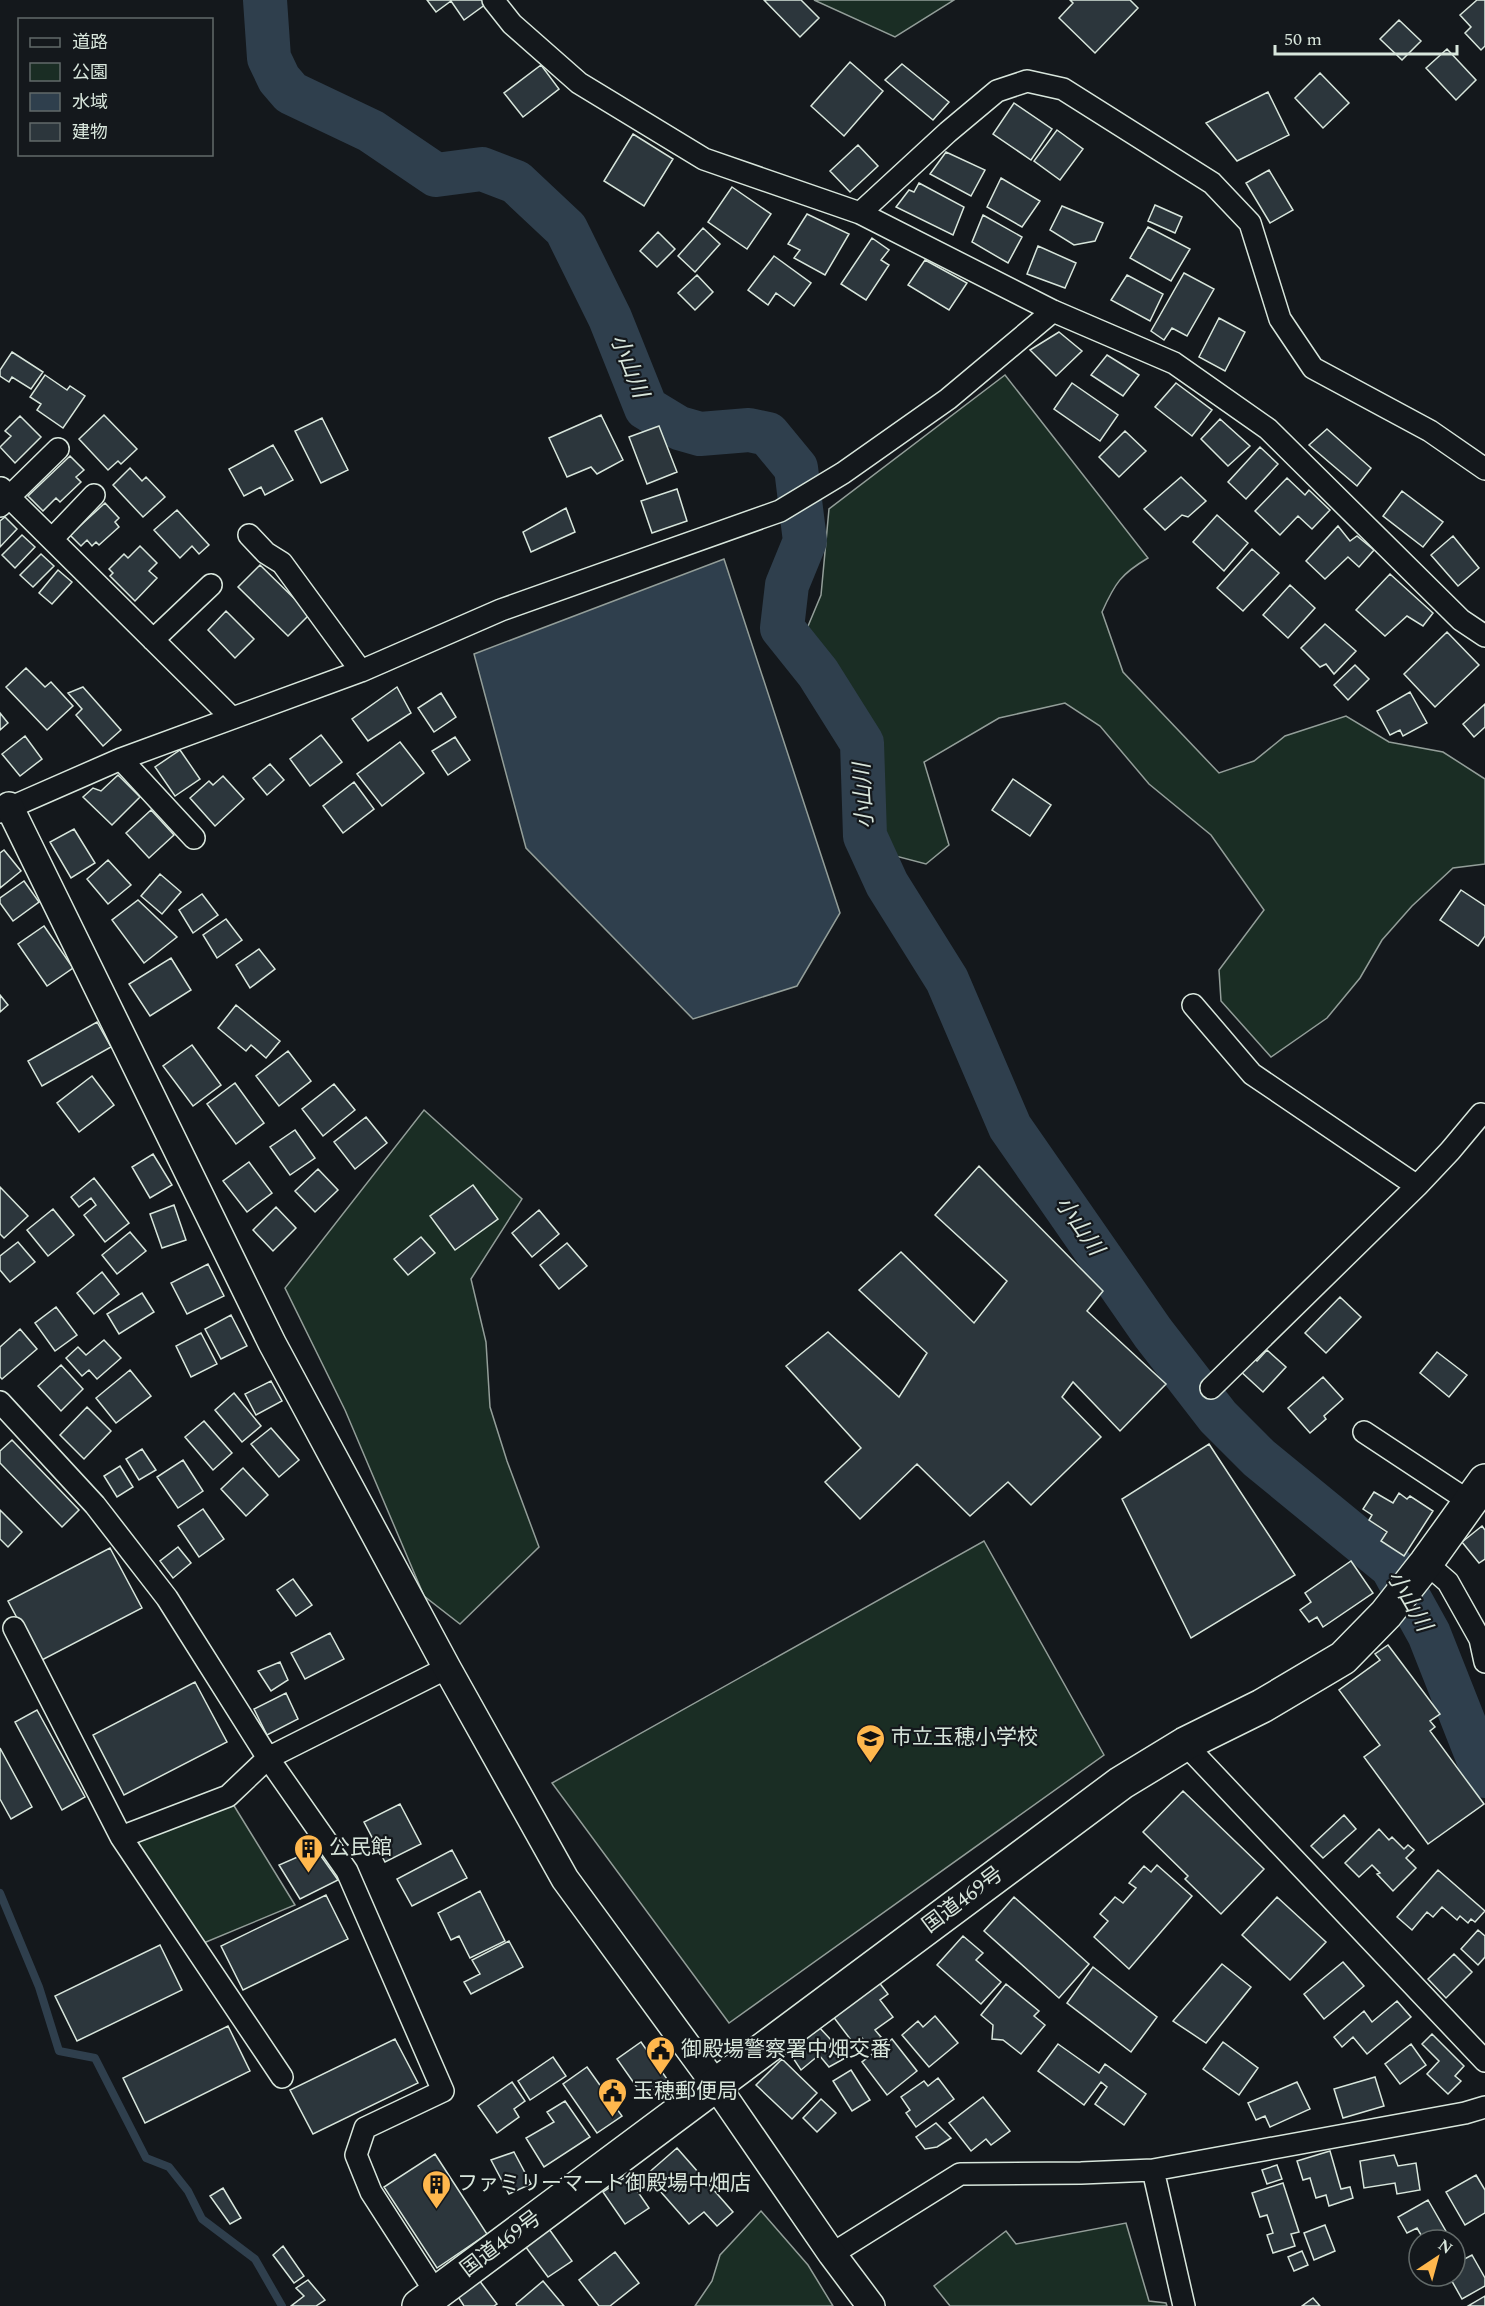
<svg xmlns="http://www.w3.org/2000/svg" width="1485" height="2306" viewBox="0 0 1485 2306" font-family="Spectral,'Noto Sans JP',serif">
<rect width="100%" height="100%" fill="#14181c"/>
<path fill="#1a2d24" stroke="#939e99" stroke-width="1.5" d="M814,0h140l-59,37z
M1005,375l143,183c-27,16 -33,25 -46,54l21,60 96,101 35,-12 31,-25 61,-20 43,26 54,10 42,27v85l-32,4 -41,38 -30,34 -22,38 -33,40 -56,39 -50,-56 -2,-31 45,-60 -53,-75 -62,-51 -49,-58 -35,-23 -66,15 -75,44 25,83 -23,19 -42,-11 -20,-126 -66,-77 23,-55 8,-86z
M424,1110l98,89 -51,80 15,63 4,65 17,54 32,86 -79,77 -36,-28 -79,-186 -60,-122z
M984,1541l120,214 -375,268 -177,-240z
M228,1796l67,109 -101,42 -73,-110z
M761,2211l47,54 25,41h-138l17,-25 8,-26z
M1126,2223l23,78 17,2 1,3h-217l-16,-20 72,-55 10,13z"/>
<path fill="#2f3f4d" stroke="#939e99" stroke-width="1.5" d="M724,559l116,354 -43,73 -104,33 -167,-171 -52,-194z"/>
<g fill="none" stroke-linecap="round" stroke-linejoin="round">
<path stroke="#2f3f4d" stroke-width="8" d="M0,1893l39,94 20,64 36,7 51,100 23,9 19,24 14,28 53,40 27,47"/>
<path stroke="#2f3f4d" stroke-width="44" d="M265,0l4,58 10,21 12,14 80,38 65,44 46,-6 34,13 50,47 44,89 36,90 33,20 21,6 49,-4 19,4 28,34 9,73 -18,44 -5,43 36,45 44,70 3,93 22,48 60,96 63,147 143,206 65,84 41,41 133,109 37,67 56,142"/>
</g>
<path fill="#2c363c" stroke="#d8e6dc" stroke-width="1.5" d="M427,0h57l2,4 -22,16 -13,-19 -15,11z
M764,0h37l18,18 -19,19z
M1070,0h60l8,8 -43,45 -36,-35 14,-15z
M1477,0h8v46l-4,4 -16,-17 6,-6 -11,-12z
M1399,20l22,21 -19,19 -22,-21z
M1447,49l29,31 -20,20 -30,-32z
M850,62l33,29 -39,45 -33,-30z
M902,64l47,38 -16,18 -48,-40z
M541,65l18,24 -36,28 -19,-24z
M1320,73l29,30 -26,25 -28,-30z
M1268,92l21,43 -52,26 -31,-38z
M1014,103l38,26 -21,31 -38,-26z
M1057,130l26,19 -23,31 -26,-19z
M633,134l40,25 -29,47 -40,-25z
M858,145l20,21 -28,26 -20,-21z
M946,152l39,18 -14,26 -41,-22z
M1269,170l24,40 -23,13 -24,-40z
M1001,178l39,23 -18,26 -35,-20z
M919,183l45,24 -11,28 -57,-28 13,-17 5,2z
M732,187l39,27 -24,35 -39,-27z
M1155,205l27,12 -7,16 -27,-12z
M1062,206l41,17 -8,18 -21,4 -24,-15z
M807,214l42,20 -24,41 -31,-17 6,-8 -12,-6z
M983,215l39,22 -14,26 -36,-21z
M1148,227l42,22 -19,32 -41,-23z
M703,228l17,16 -25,28 -17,-16z
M658,232l17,17 -18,18 -17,-16z
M872,238l17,12 -8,10 8,5 -23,35 -25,-16z
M1038,246l38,17 -11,25 -38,-14z
M774,256l37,27 -17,23 -18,-13 -8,12 -20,-15z
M925,260l42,23 -18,27 -41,-25z
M1184,273l30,16 -27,47 -15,-8 -8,12 -13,-9z
M697,275l16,17 -18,18 -17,-17z
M1127,275l36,19 -13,27 -39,-21z
M1219,318l26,14 -20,39 -26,-14z
M1059,332l23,19 -26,25 -26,-26z
M12,352l31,20 -12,17 -19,-12 -3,5 -9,-6v-6z
M1107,355l32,20 -16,21 -32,-21z
M45,375l22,15 3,-4 15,10 -22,32 -26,-18 4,-6 -11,-7z
M1072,383l46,32 -18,26 -46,-32z
M1176,383l36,27 -20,26 -37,-29z
M104,415l33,34 -16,15 -3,-3 -10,9 -29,-31z
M601,415l22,45 -26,14 -6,-7 -24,10 -18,-39z
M20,416l21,21 -26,26 -15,-16 11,-11 -6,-5z
M322,418l26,52 -27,13 -26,-52z
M1220,419l30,27 -22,20 -27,-27z
M659,426l18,46 -30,12 -18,-47z
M1327,429l44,39 -14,18 -48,-41z
M1125,431l21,20 -27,26 -20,-20z
M273,445l20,35 -28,15 -4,-8 -17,9 -15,-27z
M1260,447l18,17 -32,35 -18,-17z
M70,456l14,14 -8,7 5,5 -21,20 -4,-4 -13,13 -15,-15z
M130,468l12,13 4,-4 19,20 -22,20 -30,-32z
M1181,477l25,24 -18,16 -6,-2 -17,15 -21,-21z
M1287,478l18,17 4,-5 21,20 -18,19 -14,-13 -18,19 -25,-24z
M677,489l10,32 -35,12 -11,-32z
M1402,491l41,31 -20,25 -40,-31z
M105,503l14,15 -4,4 4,5 -20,18 -3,-3 -4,4 -5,-6 -6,6 -11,-11z
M566,508l9,24 -44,20 -8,-20z
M177,510l32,35 -10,9 -7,-8 -12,12 -26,-28z
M1217,515l31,28 -24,28 -31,-29z
M5,517l12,12 -17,18v-26z
M1338,526l12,15 7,-5 17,14 -15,17 -11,-10 -23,22 -19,-18z
M22,535l13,12 -20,21 -13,-13z
M1453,536l26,32 -21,18 -27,-31z
M140,546l17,17 -8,8 8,7 -22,23 -25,-25 3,-3 -4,-4 15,-15 4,4z
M1252,549l27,24 -36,38 -26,-23z
M41,554l13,12 -21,21 -13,-12z
M260,565l50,49 -22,22 -50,-49z
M58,570l14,12 -20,22 -13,-11z
M1390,574l43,39 -10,13 -16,-10 -22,20 -29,-26z
M1290,585l25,23 -27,30 -25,-23z
M226,611l28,28 -19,19 -27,-28z
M1325,624l31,27 -22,23 -8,-10 -6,3 -19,-19z
M1447,632l32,33 -44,42 -31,-33z
M1355,665l14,14 -21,21 -14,-15z
M26,668l19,19 6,-5 22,24 -26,24 -41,-43z
M83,687l38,43 -18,16 -27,-31 6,-6 -14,-16z
M397,687l14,26 -43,28 -16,-22z
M1410,692l17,31 -24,13 -3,-6 -10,5 -13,-24z
M441,693l15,24 -22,15 -16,-24z
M1485,704v23l-11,10 -11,-13z
M0,713l8,10 -8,7z
M321,735l21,27 -32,24 -20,-27z
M25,736l17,23 -22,17 -18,-22z
M455,737l15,23 -22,15 -16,-24z
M400,742l24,31 -42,33 -25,-32z
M180,750l20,29 -25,17 -20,-29z
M270,764l14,16 -17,15 -14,-17z
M118,775l22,22 -28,28 -29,-28 10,-9 8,3z
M223,776l21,23 -29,27 -25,-28 19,-17 4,4z
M1013,779l38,26 -21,31 -38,-26z
M354,782l20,27 -31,24 -20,-27z
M151,810l23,25 -25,23 -23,-25z
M74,829l21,34 -24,15 -21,-36z
M4,850l17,21 -21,17v-35z
M108,860l23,25 -23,19 -21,-25z
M160,874l21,18 -19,22 -21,-18z
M24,881l15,21 -26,19 -13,-18v-5z
M1461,890l24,16v30l-7,10 -38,-26z
M202,894l16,21 -25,18 -14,-23z
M138,900l39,37 -33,26 -32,-43z
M226,919l16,21 -25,18 -14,-23z
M44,926l29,42 -26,18 -29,-42z
M259,949l16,20 -25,19 -14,-23z
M171,958l20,32 -41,26 -21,-32z
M0,995l8,10 -8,7z
M236,1005l44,36 -14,17 -15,-13 -5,6 -28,-23z
M97,1022l14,25 -69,39 -14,-25z
M192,1045l29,40 -28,21 -30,-40z
M288,1051l23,30 -32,25 -23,-30z
M92,1076l22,29 -35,27 -22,-29z
M235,1083l29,40 -28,21 -29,-40z
M334,1084l21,26 -32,26 -21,-27z
M366,1117l21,26 -32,26 -21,-27z
M295,1130l20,28 -25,17 -20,-28z
M153,1154l19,31 -22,13 -18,-31z
M249,1162l23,31 -25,19 -24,-31z
M979,1166l124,125 -16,20 79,73 -46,47 -47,-49 -11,15 39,40 -70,68 -23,-23 -38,34 -53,-52 -57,55 -35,-37 36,-34 -75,-82 42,-34 71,65 28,-44 -68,-63 42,-38 73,71 33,-42 -72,-66z
M318,1169l20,21 -23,22 -20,-21z
M94,1178l35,45 -24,19 -21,-27 12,-10 -5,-7 -12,9 -8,-10z
M473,1185l25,34 -43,31 -25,-34z
M0,1187l28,29 -24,22 -4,-4z
M174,1205l12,35 -24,8 -12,-34z
M276,1207l20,21 -23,23 -20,-21z
M53,1209l21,26 -26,21 -21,-26z
M539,1210l20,24 -27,23 -20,-24z
M130,1232l16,19 -29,23 -15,-19z
M421,1237l14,16 -27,22 -14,-16z
M18,1242l17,20 -25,20 -10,-12v-14z
M567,1243l20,23 -28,23 -19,-24z
M208,1264l16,32 -37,18 -16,-31z
M102,1272l17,22 -25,20 -17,-21z
M142,1293l12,19 -35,22 -12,-20z
M1340,1297l21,20 -35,36 -21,-20z
M56,1307l21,28 -22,16 -20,-28z
M231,1315l16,31 -26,13 -16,-30z
M20,1329l17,20 -35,30 -2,-2v-30z
M201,1333l16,31 -26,13 -15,-31z
M104,1340l17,18 -24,21 -8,-9 -7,6 -16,-18 12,-11 8,8z
M1267,1350l19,17 -23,25 -25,-23 13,-13 6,5z
M1437,1352l30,23 -18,22 -29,-24z
M61,1365l22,24 -22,22 -23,-25z
M130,1370l21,26 -35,27 -20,-25z
M1323,1377l20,22 -19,17 2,3 -16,14 -22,-25z
M271,1381l11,20 -26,14 -11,-21z
M234,1393l27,33 -19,16 -27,-32z
M87,1407l24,24 -27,28 -24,-24z
M204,1421l28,32 -19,17 -28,-33z
M271,1428l28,32 -20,17 -28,-33z
M12,1440l67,70 -17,17 -62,-64v-12z
M1209,1444l86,131 -104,63 -69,-139z
M142,1449l14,21 -17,10 -13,-21z
M183,1460l20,31 -25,17 -21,-31z
M120,1466l13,21 -16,10 -13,-21z
M243,1468l25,27 -22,21 -25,-27z
M1374,1492l19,11 6,-10 8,6 3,-3 23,15 -29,45 -23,-15 6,-9 -18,-12 3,-5 -9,-6z
M203,1509l21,30 -25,18 -21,-31z
M0,1510l22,22 -14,15 -8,-8z
M1482,1526l3,4v29l-6,4 -17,-21z
M178,1547l13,16 -18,15 -13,-17z
M110,1548l32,60 -102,53 -32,-60z
M1351,1561l22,32 -50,34 -6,-10 -8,5 -9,-12 11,-8 -6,-9z
M293,1579l19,26 -16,11 -19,-26z
M330,1633l14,26 -39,20 -14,-26z
M1388,1645l52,69 -10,7 5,6 -5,4 54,73 -56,40 -64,-87 16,-12 -41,-55 41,-30 -5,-6z
M280,1662l8,18 -17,11 -13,-20z
M195,1682l32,60 -103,53 -31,-60z
M286,1693l12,26 -31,16 -13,-26z
M37,1710l48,87 -23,13 -47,-88z
M0,1748l32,59 -21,12 -11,-20z
M1183,1791l81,78 -43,45 -36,-35 3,-3 -45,-44z
M400,1804l21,40 -36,18 -21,-40z
M1344,1815l12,14 -33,29 -12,-12z
M1379,1829l10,11 3,-3 12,12 4,-4 6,5 -8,8 10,10 -23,23 -16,-17 3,-1 -8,-8 -13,12 -14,-14z
M316,1849l22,31 -38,19 -21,-34z
M452,1850l15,28 -55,28 -15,-27z
M1157,1865l35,31 -63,73 -35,-32 14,-16 -8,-7 15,-17 8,6 13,-15 -7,-5 15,-17 7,6z
M1438,1870l47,41 -10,11 -4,-3 -3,4 -8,-7 -3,4 -15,-13 -9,10 -6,-5 -15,18 -15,-13z
M480,1891l25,50 -35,17 -11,-22 -8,4 -13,-27z
M326,1895l22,44 -105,51 -22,-44z
M1014,1897l75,67 -30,34 -75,-67z
M1277,1897l49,45 -36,38 -48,-45z
M1478,1930l7,6v21l-7,8 -17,-16z
M963,1936l20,17 -7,7 25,22 -20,22 -44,-39z
M509,1941l14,26 -52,27 -7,-12 16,-8 -8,-14z
M160,1945l22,45 -105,51 -22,-45z
M1454,1954l18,18 -26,26 -18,-19z
M1343,1962l21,24 -40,33 -20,-25z
M1222,1964l29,23 -45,56 -33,-22z
M1093,1967l64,50 -26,35 -64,-49z
M878,1981l10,13 -8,6 13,17 -18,13 6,7 -12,9 -7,-8 -8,6 -22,-29z
M1006,1984l33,27 -5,5 11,9 -24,29 -18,-14 -11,-1 1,-14 -12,-10z
M1397,2001l14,16 -44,37 -14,-17 -11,10 -8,-10 30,-26 8,11z
M935,2016l23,27 -29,24 -27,-32 16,-14 5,6z
M228,2026l22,45 -105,52 -22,-45z
M818,2026l29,31 -18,10 -10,-12 -18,15 -14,-21z
M1432,2034l32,32 -9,10 6,5 -13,13 -21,-20 12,-13 -17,-17z
M395,2039l23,44 -105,51 -23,-44z
M892,2039l25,32 -30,24 -25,-33z
M641,2042l26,37 -24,17 -26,-37z
M1223,2042l35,26 -19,27 -36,-26z
M1058,2044l41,29 6,-9 41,30 -22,31 -29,-21 12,-17 -6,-5 -17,23 -46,-34z
M1411,2044l15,21 -26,19 -15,-20z
M553,2057l13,19 -36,24 -12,-19z
M782,2059l35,34 -25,26 -36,-34z
M587,2067l35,49 -25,17 -34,-49z
M851,2070l19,30 -18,11 -19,-30z
M1375,2077l9,29 -41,12 -9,-29z
M938,2078l16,21 -38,28 -10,-14 4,-3 -9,-13 23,-16 4,5z
M512,2082l13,19 -11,8 5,8 -22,16 -19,-27z
M1297,2082l13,27 -40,18 -5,-11 -9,4 -8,-17z
M983,2097l27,34 -19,14 -5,-6 -15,12 -22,-28z
M821,2099l15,14 -19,19 -14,-14z
M565,2101l25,36 -46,30 -18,-29 28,-16 -7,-10z
M936,2123l15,15 -14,9 -12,2 -9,-12z
M677,2148l56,64 -16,14 -13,-14 -15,12 -43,-49z
M1330,2151l11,38 9,-2 3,11 -24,8 -3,-11 -10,3 -6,-20 -7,2 -6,-19z
M514,2152l17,32 -22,10 -18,-34z
M435,2154l52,80 -50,34 -53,-81z
M1394,2155l4,11 18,-3 4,27 -23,4 -2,-11 -31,5 -4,-27z
M1277,2165l5,14 -15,5 -5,-14z
M1476,2175l9,15v23l-20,12 -19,-33z
M627,2176l22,32 -24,16 -22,-32z
M1283,2183l16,49 -8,2 4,12 -22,7 -6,-18 6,-2 -6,-18 -7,2 -8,-24z
M223,2188l18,30 -11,6 -20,-28z
M1428,2200l19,33 -13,7h-10l-7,-12 -10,5 -9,-16z
M1325,2225l10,26 -21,9 -10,-27z
M549,2229l23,32 -24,16 -23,-31z
M283,2246l21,30 -10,7 -21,-28z
M1302,2251l6,14 -14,6 -6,-14z
M615,2252l24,31 -29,23h-11l-20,-26z
M1472,2255l13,23v8l-23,13 -13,-23h6v-12z
M308,2280l17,20 -9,6h-25l13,-10 -8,-8z
M479,2280l18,24 -3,2h-30l-7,-11z
M543,2281l21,25h-47l-1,-2z
M1485,2296v10h-17z
M1313,2298l7,8h-18z"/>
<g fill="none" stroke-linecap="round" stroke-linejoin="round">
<defs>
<path id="minor" d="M493,0l19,24 67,59 125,76 156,54 193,98 121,52 94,66 193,191 24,16
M860,213l88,-81 49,-41 30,-10 36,8 149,94 38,40 30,96 33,49 117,63 55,38
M1,488l8,9 49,-48
M0,506l9,-9 222,220
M249,535l17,18 16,10 79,108
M52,539l42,-44
M153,640l58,-55
M121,759l73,79
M0,812l121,-53 240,-88 140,-61 279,-99 63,-38 105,-74 105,-88
M1193,1005l59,69 165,112 33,-35 31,-37
M1211,1388l206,-202
M0,1402l95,103 72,93 101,160 79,113 96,220 -78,37 -9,27 15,37 65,101
M1364,1432l106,70
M1426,1563l22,19 32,57 5,23
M14,1628l107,209 161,240
M1185,1744l300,317
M121,1837l107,-41 40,-38 179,-90
M1153,2170l31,136
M832,2254l128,-80 121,-1 72,-3 312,-57 20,-6"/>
<path id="tertiary" d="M9,806l263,537 175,325 118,211 150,205 117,170 39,52"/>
<path id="trunk" d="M419,2306l702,-523 64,-39 77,-38 81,-48 43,-44 40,-51 59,-82"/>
</defs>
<use href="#minor" stroke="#d8e6dc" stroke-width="24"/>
<use href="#tertiary" stroke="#d8e6dc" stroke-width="30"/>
<use href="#trunk" stroke="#d8e6dc" stroke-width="36"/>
<use href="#minor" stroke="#14181c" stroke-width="21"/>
<use href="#tertiary" stroke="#14181c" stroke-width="27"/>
<use href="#trunk" stroke="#14181c" stroke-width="33"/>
</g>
<defs>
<symbol id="school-pin" viewBox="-11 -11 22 30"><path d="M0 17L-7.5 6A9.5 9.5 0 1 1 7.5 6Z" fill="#ffb74d" stroke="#14181c"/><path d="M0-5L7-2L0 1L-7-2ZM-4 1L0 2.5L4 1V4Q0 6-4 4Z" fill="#111"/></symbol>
<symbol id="building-pin" viewBox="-11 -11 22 30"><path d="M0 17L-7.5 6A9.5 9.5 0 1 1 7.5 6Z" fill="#ffb74d" stroke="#14181c"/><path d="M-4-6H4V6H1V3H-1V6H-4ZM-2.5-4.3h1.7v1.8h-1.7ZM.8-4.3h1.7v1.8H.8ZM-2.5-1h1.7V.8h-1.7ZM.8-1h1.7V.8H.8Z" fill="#111"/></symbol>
<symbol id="civic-pin" viewBox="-11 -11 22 30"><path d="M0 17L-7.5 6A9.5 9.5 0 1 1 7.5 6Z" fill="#ffb74d" stroke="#14181c"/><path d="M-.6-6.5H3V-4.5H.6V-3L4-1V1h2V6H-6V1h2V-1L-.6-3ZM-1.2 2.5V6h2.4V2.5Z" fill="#111"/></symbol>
</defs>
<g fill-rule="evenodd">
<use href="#school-pin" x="854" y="1722" width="33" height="45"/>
<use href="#building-pin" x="292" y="1832" width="33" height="45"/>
<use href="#civic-pin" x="644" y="2034" width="33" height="45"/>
<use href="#civic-pin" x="596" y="2076" width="33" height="45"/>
<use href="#building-pin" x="420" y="2168" width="33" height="45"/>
</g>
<g text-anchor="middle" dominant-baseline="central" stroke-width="4.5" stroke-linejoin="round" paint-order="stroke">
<g font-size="21" fill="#d8e6dc" stroke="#14181c" text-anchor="start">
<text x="891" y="1738">市立玉穂小学校</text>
<text x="329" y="1848">公民館</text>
<text x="681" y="2050">御殿場警察署中畑交番</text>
<text x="633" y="2092">玉穂郵便局</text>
<text x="457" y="2184">ファミリーマート御殿場中畑店</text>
</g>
<g font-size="21" fill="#d8e6dc" stroke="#14181c">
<text transform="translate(963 1900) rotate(-37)">国道469号</text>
<text transform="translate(501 2244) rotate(-37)">国道469号</text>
</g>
<g font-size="22" font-style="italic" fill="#d8e6dc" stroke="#14181c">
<text transform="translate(629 366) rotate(68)">小山川</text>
<text transform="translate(864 796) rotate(-93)">小山川</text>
<text transform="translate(1079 1226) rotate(55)">小山川</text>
<text transform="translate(1409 1601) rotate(60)">小山川</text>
</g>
</g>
<rect x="18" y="18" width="195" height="138" fill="#14181c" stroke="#626a69" stroke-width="1.5"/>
<rect x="30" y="38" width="30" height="9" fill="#14181c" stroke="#626a69" stroke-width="1.5"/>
<text x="72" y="48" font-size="18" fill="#d8e6dc">道路</text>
<rect x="30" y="63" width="30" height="18" fill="#1a2d24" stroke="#626a69" stroke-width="1.5"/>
<text x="72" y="78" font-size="18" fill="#d8e6dc">公園</text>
<rect x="30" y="93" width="30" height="18" fill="#2f3f4d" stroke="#626a69" stroke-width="1.5"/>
<text x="72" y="108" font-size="18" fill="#d8e6dc">水域</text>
<rect x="30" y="123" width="30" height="18" fill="#2c363c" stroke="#626a69" stroke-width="1.5"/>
<text x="72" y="138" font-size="18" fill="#d8e6dc">建物</text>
<g transform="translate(1437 2258) rotate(36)"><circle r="28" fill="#14181c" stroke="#626a69" stroke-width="1.5"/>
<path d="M0-4.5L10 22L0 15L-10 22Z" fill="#ffb74d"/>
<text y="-9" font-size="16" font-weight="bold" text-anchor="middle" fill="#d8e6dc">N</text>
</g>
<path d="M1275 45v9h182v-9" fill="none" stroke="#d8e6dc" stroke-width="3"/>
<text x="1284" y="45" font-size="18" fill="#d8e6dc" stroke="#14181c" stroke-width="4.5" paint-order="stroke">50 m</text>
</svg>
